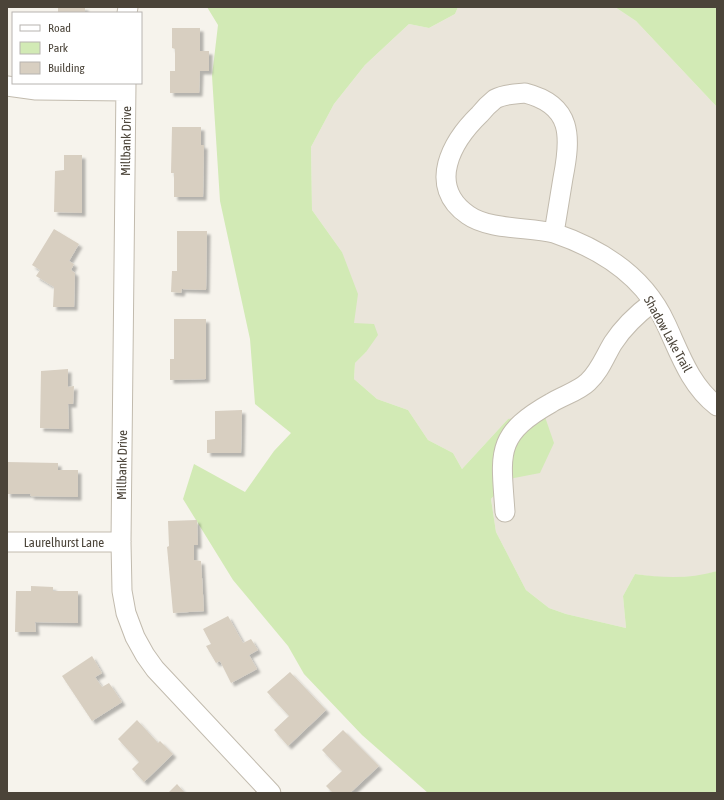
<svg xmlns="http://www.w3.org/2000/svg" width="724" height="800" viewBox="0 0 724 800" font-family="'Asap Condensed',sans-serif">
<defs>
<filter id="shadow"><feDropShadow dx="3.5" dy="3.5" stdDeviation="1" flood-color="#0004"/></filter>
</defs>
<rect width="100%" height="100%" fill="#f6f3ec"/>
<path fill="#eae5da" d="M458,7h157l21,14 81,86v464l-17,5 -37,2 -28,-4 -12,22 3,32 -60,-14 -17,-6 -23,-18 -30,-58 -5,-33 18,-20 -1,-60 -46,50 -9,-16 -25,-13 -20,-30 -31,-11 -23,-20 1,-16 11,-11 -12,-29 -12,-71 -30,-42 -1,-63 23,-43 31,-39 44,-41 20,4 26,-14z"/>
<path fill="#d2eab5" d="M207,7h251l-3,7 -26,14 -20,-4 -44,41 -31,39 -23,43 1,63 30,42 16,42 -4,29 20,1 4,11 -12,17 -11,11 -1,16 23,20 31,11 20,30 25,13 9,16 46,-50 36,-5 10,29 -14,30 -31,6 -18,20 5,33 30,58 23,18 17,6 60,14 -3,-32 12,-22c29,4 55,5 82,-3v222h-289l-66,-58 -58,-61 -16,-28 -55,-66 -50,-81 11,-35 51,28 29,-41 17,-18 -36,-29 -5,-65 -30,-138 -8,-125 6,-51z
M615,7h102v100l-81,-86z"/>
<path fill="#d8cfc1" filter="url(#shadow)" d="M58,7h27v6h-27z
M172,28h28v23h9v20h-9l-1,22h-29v-22h5v-22l-3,-1z
M172,127h29v18h3l-1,52h-29v-24h-3z
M64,155h18v58l-28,-1 1,-41 9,-1z
M54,229l25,15 -10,17 5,3 -3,6 4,3 -1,34h-21l1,-20 -18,-11 4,-6 -8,-5z
M177,231h30l-1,59 -24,-1 -1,4 -10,-1 1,-21h5z
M174,319h32v60l-36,1v-21h4z
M68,369v18l6,-1 -1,18h-5l1,25 -29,-1 1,-57z
M242,410l-1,43h-34v-13l8,-1v-28z
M7,462l51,1v7h20v27l-48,-1 1,-2h-24z
M197,520l1,25h-4v15l7,1 3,50 -31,2 -6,-66 2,-1 -1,-25z
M31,586l22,1v4h25v32l-43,-1 1,10h-21l1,-41h15z
M228,616l15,27 8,-4 7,11 -9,5 8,14 -26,14 -11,-22 -4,2 -10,-17 5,-2 -8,-15z
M92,656l10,17 -7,4 7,10 7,-4 13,19 -30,19 -30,-45z
M290,672l36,38 -38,36 -14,-16 15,-14 -22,-24z
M137,720l21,23 2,-2 13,13 -29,28 -12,-13 7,-7 -21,-23z
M343,730l36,36 -29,27h-17l-7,-7 16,-15 -20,-21z
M177,784l8,9h-17z"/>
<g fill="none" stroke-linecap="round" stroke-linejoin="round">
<defs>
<path id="minor" d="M127,13l1,-6
M126,83l-5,459 1,49 4,22 9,24 10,18 10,14 116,124
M7,86l29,4 90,1
M525,93c48,12 46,44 38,85 -3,18 -6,36 -9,55 -25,-6 -65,-3 -86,-18 -42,-29 -16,-74 12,-101 4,-5 10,-11 15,-15 9,-5 20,-5 30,-6z
M554,233c47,16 91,44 112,91 14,30 24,61 51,82
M505,512c-4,-58 -11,-77 46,-109 11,-7 28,-12 37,-21 12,-11 17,-26 25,-39 11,-17 24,-29 40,-41
M7,542h114"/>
</defs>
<use href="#minor" stroke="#c2bbae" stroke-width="21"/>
<use href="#minor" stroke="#fff" stroke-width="19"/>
</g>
<g text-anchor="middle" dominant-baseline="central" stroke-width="4" stroke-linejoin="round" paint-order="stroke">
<g font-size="13" fill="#4b4439" stroke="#fff">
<text transform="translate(126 141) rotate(-89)">Millbank Drive</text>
<text transform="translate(668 334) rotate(61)">Shadow Lake Trail</text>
<text transform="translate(122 465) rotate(-89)">Millbank Drive</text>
<text x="64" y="542">Laurelhurst Lane</text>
</g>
</g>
<rect width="724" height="800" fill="none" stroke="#4b4439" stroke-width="16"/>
<rect x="12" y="12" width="130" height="72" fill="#ffffff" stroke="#b7b4b0"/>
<rect x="20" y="25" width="20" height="6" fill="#ffffff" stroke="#b7b4b0"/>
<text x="48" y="32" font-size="12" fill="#4b4439">Road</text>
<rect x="20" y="42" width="20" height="12" fill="#d2eab5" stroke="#b7b4b0"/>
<text x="48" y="52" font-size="12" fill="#4b4439">Park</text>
<rect x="20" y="62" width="20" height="12" fill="#d8cfc1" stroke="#b7b4b0"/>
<text x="48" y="72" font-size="12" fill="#4b4439">Building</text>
</svg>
